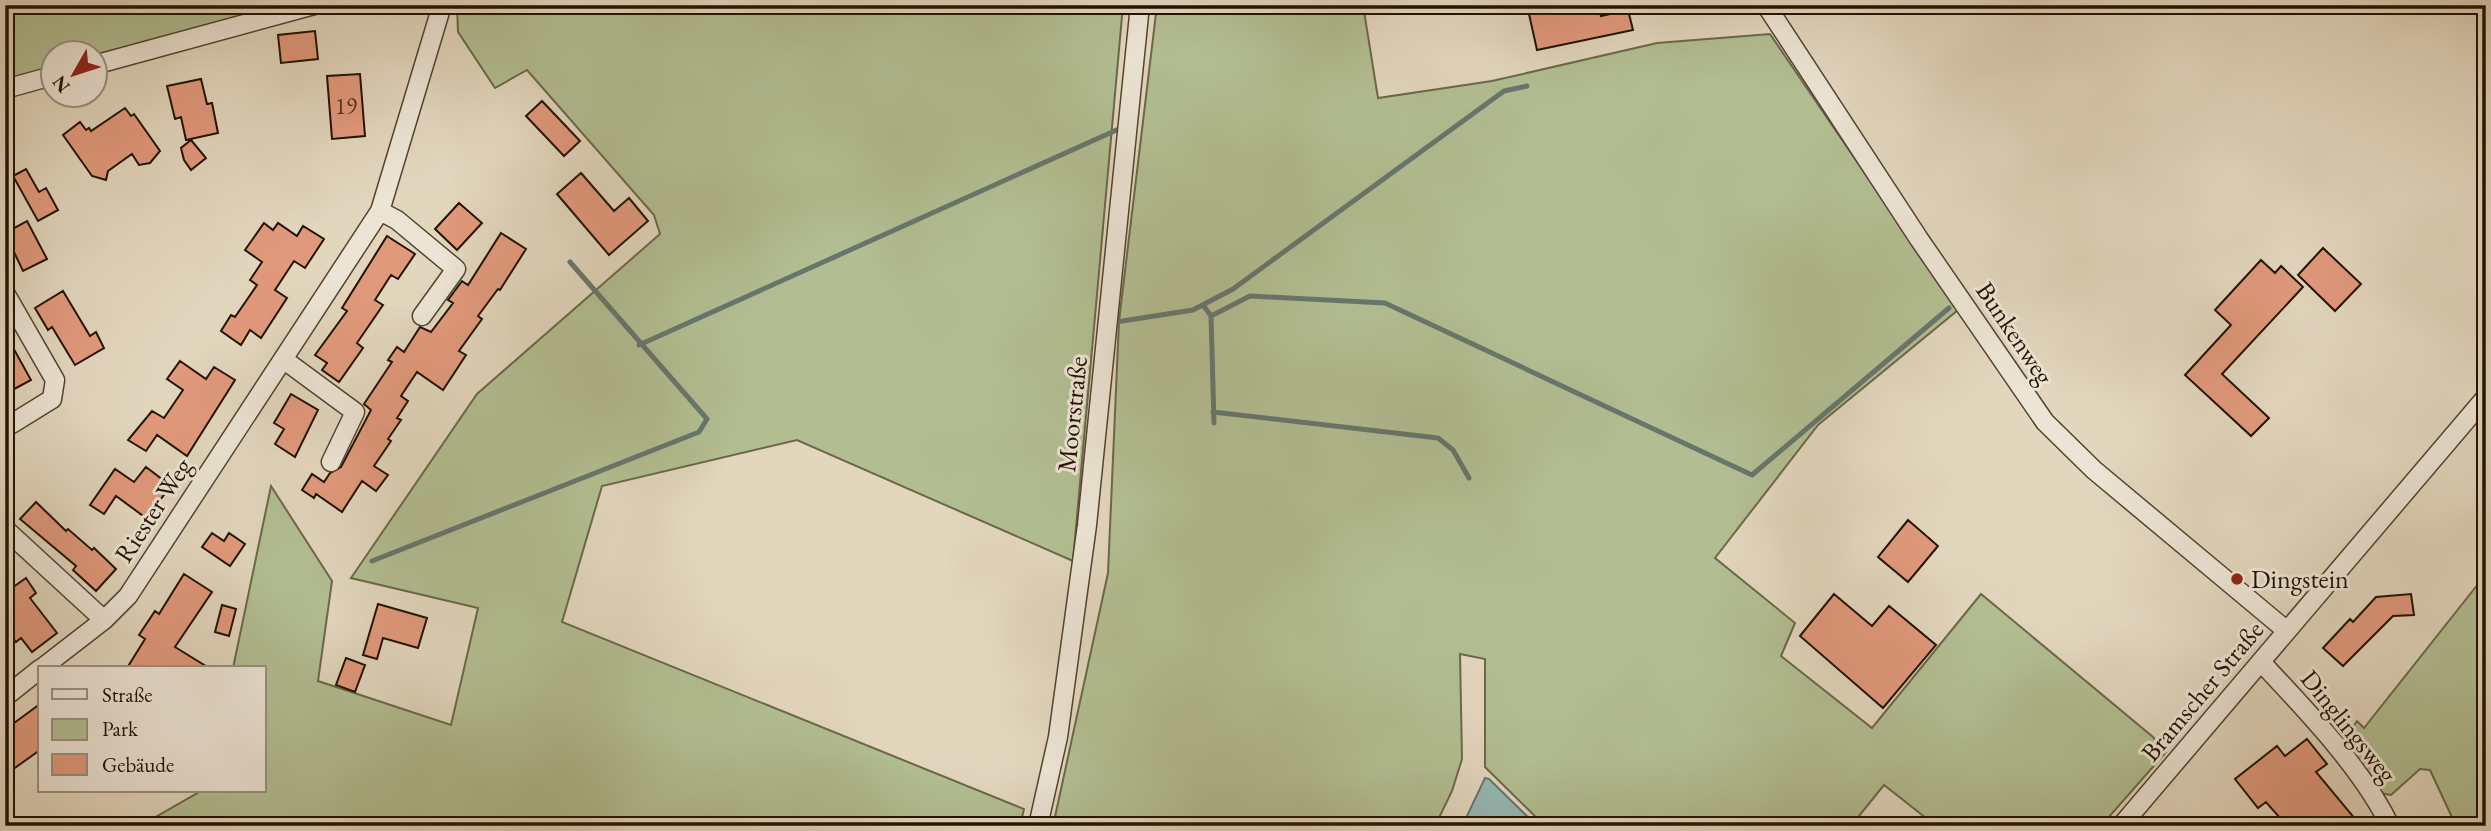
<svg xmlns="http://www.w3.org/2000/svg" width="2491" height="831" viewBox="0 0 2491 831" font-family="'EB Garamond',serif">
<rect width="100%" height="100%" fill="#e2d6bd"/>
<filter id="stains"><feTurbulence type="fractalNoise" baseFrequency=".00286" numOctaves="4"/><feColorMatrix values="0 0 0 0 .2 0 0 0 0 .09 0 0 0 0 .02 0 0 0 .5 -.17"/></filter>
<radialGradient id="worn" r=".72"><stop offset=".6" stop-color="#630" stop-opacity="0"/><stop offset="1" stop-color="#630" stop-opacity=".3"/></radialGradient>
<path fill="#b2be92" stroke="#6a6849" stroke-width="2" d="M5,5h285l-195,52 -1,-5h-42v16l-47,13z
M457,5h666l-50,556 -276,-121 -195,46 -40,136 462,187 -4,17h-880l61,-35h63v-123h-31l38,-182 61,95 -14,100 133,44 27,-117 -127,-30 126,-184 183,-160 -6,-19 -127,-145 -32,18 -37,-56z
M1157,5h206l15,93 114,-17 165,-38 113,-9 188,276 -140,115 -103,133 80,65 -14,33 91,72 109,-134 172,143 13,15 -65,74h-165l-52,-41 -33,41h-306l-60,-59v-108l-25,-5 2,105 -10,32 -17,35h-382l55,-253 11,-252z
M2486,574v252h-30l-26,-56 -10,-1 -29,26 -13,-2 -36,-50 15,-22 7,7z"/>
<path fill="#95b8b6" stroke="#67766d" stroke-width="2" d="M1485,778l4,1 48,47h-62l-9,-8z"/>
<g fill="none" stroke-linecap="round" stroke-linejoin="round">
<path stroke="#67766d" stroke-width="5" d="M1203,305l8,11 39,-20 135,7 367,172 197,-167
M1211,316l3,107
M1116,322l77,-12 40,-21 271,-198 23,-5
M639,345l482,-217
M1213,412l225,26 15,12 16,28
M372,561l327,-129 8,-13 -137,-157"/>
</g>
<path fill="#e1997c" stroke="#221200" stroke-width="2" d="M1527,5h71l3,11 27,-6 5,20 -96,20z
M315,31l3,28 -37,4 -3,-28z
M360,74l5,62 -33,3 -5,-63z
M201,79l6,25 5,-1 6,30 -32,7 -5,-23 -6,2 -8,-33z
M542,101l38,40 -16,15 -38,-40z
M125,108l6,8 3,-2 26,37 -10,12 -11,2 -7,-11 -24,17 -2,9 -14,-4 -29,-41 17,-13 6,8 3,-2 2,3z
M191,140l15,18 -15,12 -7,-10 -3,-12z
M26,169l13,23 7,-4 12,22 -20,11 -25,-45z
M581,173l33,38 15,-13 19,23 -39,34 -52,-61z
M459,203l23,20 -25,27 -22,-21z
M27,221l20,38 -24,12 -18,-38z
M264,223l9,7 5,-7 19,13 6,-10 21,13 -19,29 -11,-7 -19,29 12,8 -26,40 -11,-8 -9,15 -20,-14 10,-16 4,2 22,-32 -7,-5 12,-18 -17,-12z
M501,233l25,16 -26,41 -2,-1 -20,27 4,3 -23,32 7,4 -23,35 -26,-18 -16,24 7,5 -11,17 4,2 -13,19 3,2 -17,25 14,9 -12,16 -14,-10 -20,31 -26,-18 -2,4 -12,-8 10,-16 12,8 6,-9 11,-6 30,-57 -7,-6 28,-42 -4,-2 9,-13 7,5 16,-25 11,5 22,-29 -5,-3 14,-19 6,4z
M387,236l28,18 -17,25 -7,-4 -16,25 8,5 -26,38 6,5 -24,34 -17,-12 5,-7 -12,-8 32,-44 -5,-3z
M2323,248l38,36 -26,27 -37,-36z
M2261,260l14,13 6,-7 22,21 -81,87 47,44 -18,18 -66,-61 46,-50 -16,-15z
M63,291l27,45 6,-4 8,16 -29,17 -23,-38 -4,3 -13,-22z
M5,333l26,47 -26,14z
M180,361l26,18 8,-12 21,13 -48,76 -30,-21 -11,16 -18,-11 24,-29 12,7 19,-28 -16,-11z
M291,394l27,16 -23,47 -20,-13 9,-15 -10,-6z
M146,467l25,19 -25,32 -30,-22 -12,18 -14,-9 25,-36 19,13z
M36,502l30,29 2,-2 24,21 2,-2 22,21 -20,22 -23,-21 3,-4 -56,-47z
M1908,520l30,26 -30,36 -30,-25z
M212,533l12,8 5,-8 16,11 -15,22 -28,-19z
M184,574l28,18 -37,55 34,21h-82l18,-29 -6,-4 16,-24 4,3z
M26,578l10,15 -6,5 27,35 -25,19 -11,-14 -5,4 -11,-14v-35z
M1834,594l38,32 17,-20 47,39 -53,63 -83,-72z
M2411,594l3,21 -21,1 -50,50 -20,-18 27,-29 3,3 23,-25z
M378,604l49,14 -9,30 -35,-10 -6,21 -14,-4z
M222,605l14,4 -7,27 -14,-4z
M346,658l19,7 -10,27 -19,-7z
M40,704v46l-35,25v-49h5z
M2307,739l20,25 -11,8 45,54h-74l-21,-24 -8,6 -23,-29 42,-33 8,10z"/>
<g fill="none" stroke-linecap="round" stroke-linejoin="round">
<defs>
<path id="minor" d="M1766,5l153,234 126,183 49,48 193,161
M94,65l220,-60
M5,89l47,-13
M380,211l17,9 59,49 -34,47
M5,293l50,87 -3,19 -47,29
M283,359l72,53 -24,50
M5,529l99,91
M2261,662c43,46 102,107 129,164
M42,668l62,-48 24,-24 252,-385 62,-206
M5,697l35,-28
M1038,826l20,-89 29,-212 53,-520
M2121,826l365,-429"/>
</defs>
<use href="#minor" stroke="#52432f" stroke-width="21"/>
<use href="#minor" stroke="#ece4d4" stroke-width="18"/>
</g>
<circle fill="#8f2418" stroke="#ece4d4" stroke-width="2.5" cx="2237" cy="579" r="7"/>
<g text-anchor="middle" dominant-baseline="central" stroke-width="6" stroke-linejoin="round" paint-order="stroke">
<g font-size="23" fill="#52341f">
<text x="346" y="106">19</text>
</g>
<g font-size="26" fill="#221200" stroke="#ece4d4">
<text transform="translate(2015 333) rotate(56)">Bunkenweg</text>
<text transform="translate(1072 414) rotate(-84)">Moorstraße</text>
<text transform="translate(153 510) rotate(-57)">Riester Weg</text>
<text transform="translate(2202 691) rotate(-50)">Bramscher Straße</text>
<text transform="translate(2349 726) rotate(51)">Dinglingsweg</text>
</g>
<g font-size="26" fill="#221200" stroke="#ece4d4" text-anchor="start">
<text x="2251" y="579">Dingstein</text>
</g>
</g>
<rect width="2491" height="831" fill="none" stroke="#e2d6bd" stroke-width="28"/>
<rect x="7" y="7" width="2477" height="817" fill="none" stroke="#221200" stroke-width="3.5"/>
<rect x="14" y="14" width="2463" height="803" fill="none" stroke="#221200" stroke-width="2"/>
<rect x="38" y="666" width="228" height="126" fill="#ece4d4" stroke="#9b907f" stroke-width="2"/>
<rect x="52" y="689" width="35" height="10" fill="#ece4d4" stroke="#9b907f" stroke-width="2"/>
<text x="102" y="702" font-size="21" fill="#221200">Straße</text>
<rect x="52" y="719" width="35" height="21" fill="#b2be92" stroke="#9b907f" stroke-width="2"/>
<text x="102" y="736" font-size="21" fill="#221200">Park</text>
<rect x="52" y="754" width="35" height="21" fill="#e1997c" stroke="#9b907f" stroke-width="2"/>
<text x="102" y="772" font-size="21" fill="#221200">Gebäude</text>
<g transform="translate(74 74) rotate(231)"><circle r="33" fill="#ece4d4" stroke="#9b907f" stroke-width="2"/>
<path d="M0-5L12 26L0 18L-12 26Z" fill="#8f2418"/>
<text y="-10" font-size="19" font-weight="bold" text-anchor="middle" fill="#221200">N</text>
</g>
<rect width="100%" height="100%" filter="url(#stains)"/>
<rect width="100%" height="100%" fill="url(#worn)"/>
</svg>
